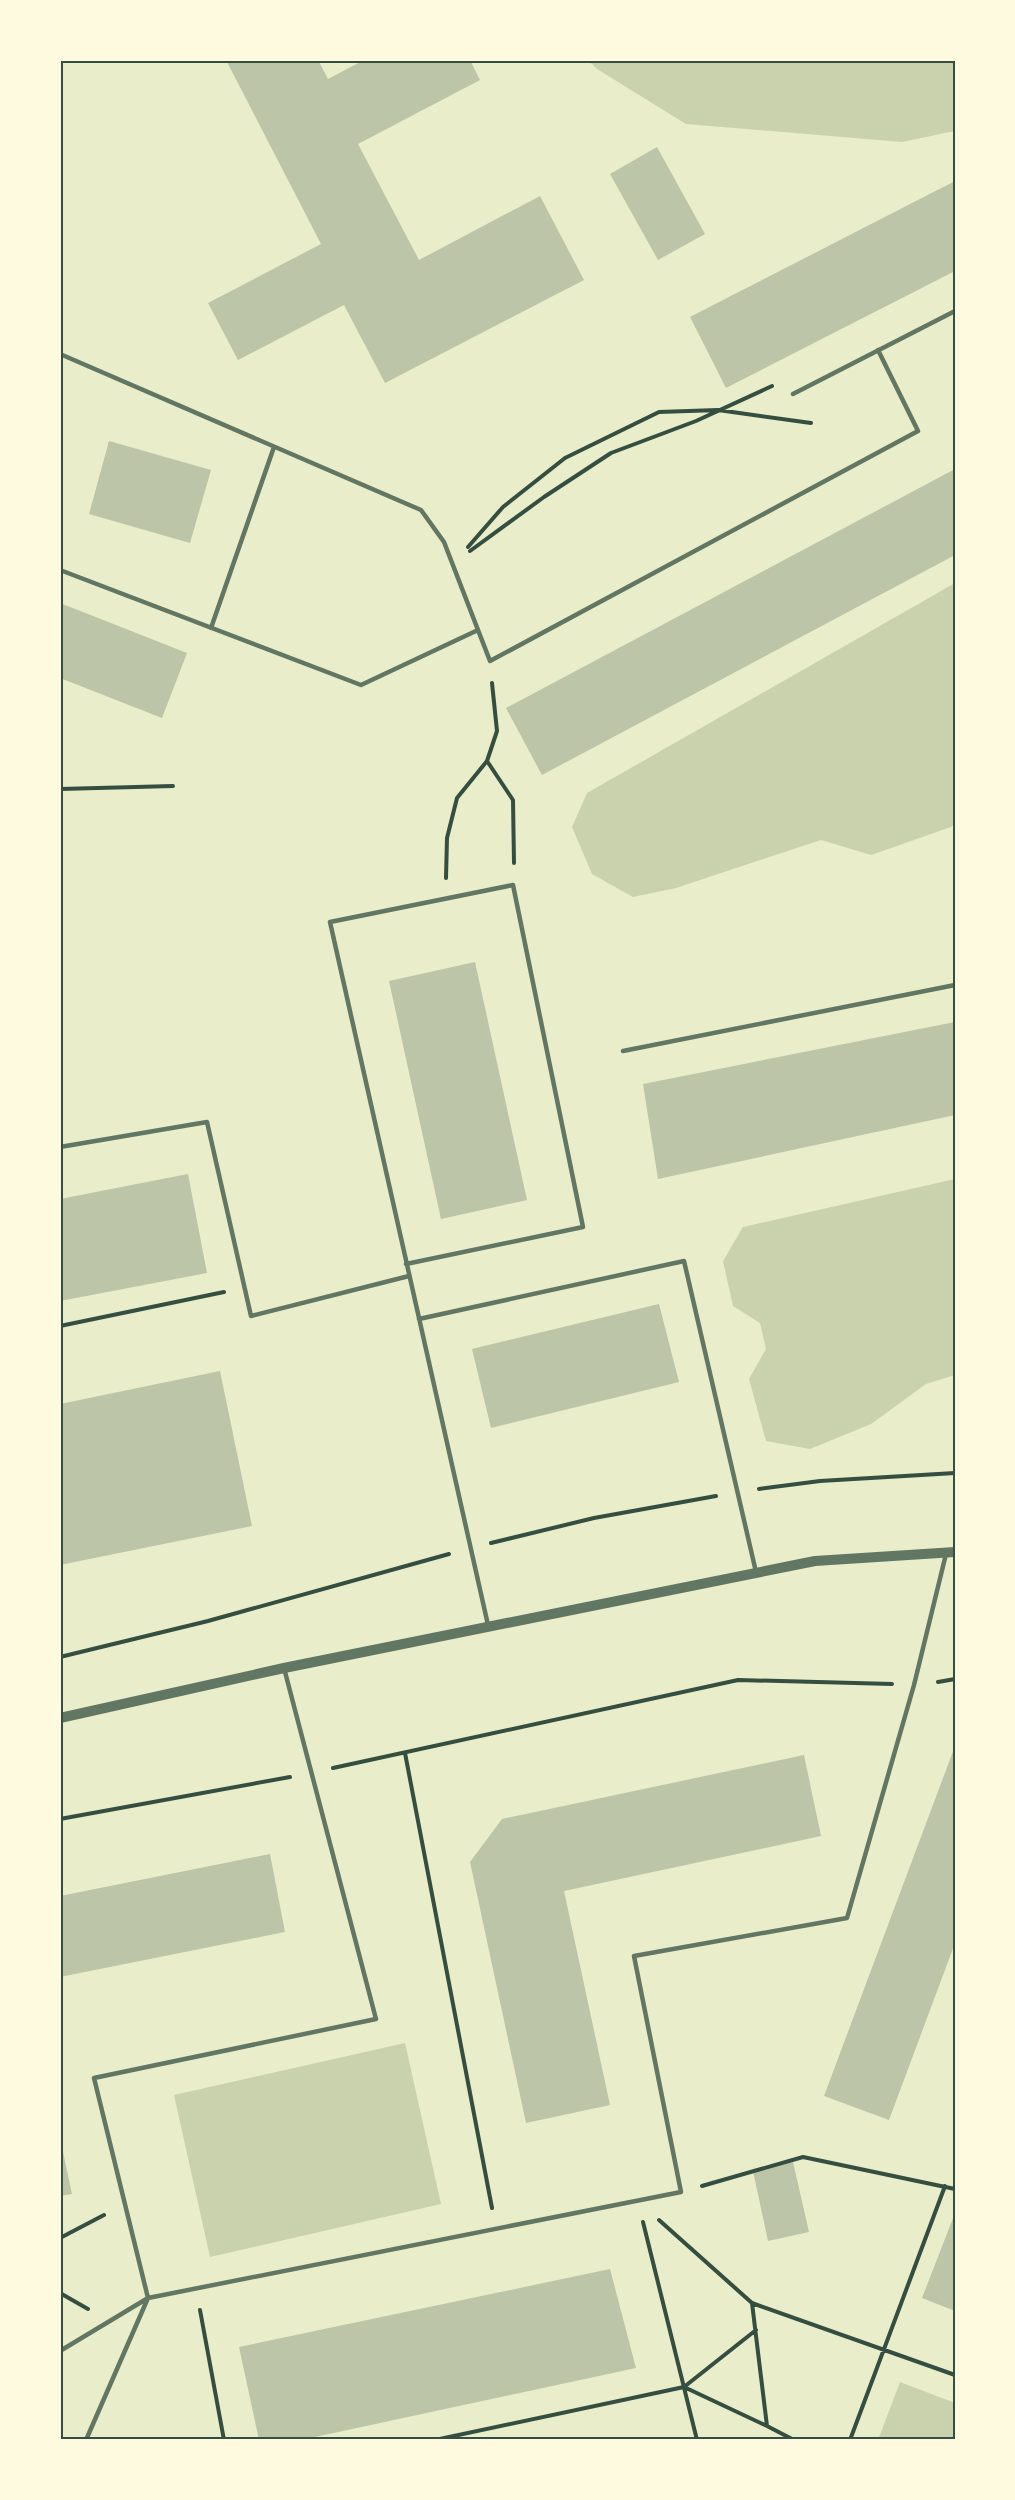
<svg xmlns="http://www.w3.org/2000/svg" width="1015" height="2500" viewBox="0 0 1015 2500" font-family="'DejaVu Sans',sans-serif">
<rect width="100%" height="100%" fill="#e9edc9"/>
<path fill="#cad2ad" d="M588,60h367v71l-53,11 -216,-18 -89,-55z
M955,583v240l-4,4 -80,28 -50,-15 -145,48 -43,9 -41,-23 -20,-47 15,-34z
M955,1179v196l-29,9 -55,40 -61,25 -44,-8 -17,-62 17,-30 -6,-26 -27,-17 -10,-45 20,-34z
M405,2043l36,161 -231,53 -36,-162z
M900,2382l55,21v37h-77z"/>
<path fill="#bcc5a7" d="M226,60h92l10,19 36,-19h106l10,20 -122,64 61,116 121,-64 44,84 -199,103 -41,-78 -106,55 -30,-57 113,-59z
M657,147l48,87 -47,26 -48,-86z
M955,181v90l-229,117 -36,-71z
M109,441l102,29 -21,73 -101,-29z
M955,469v86l-413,220 -36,-67z
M60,603l127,50 -25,65 -102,-40z
M475,962l52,238 -86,19 -52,-238z
M955,1022v93l-297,64 -15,-95z
M188,1174l19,99 -147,28v-102z
M659,1304l20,78 -188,46 -19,-79z
M220,1371l32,155 -192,39v-161z
M955,1746v197l-66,177 -65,-24z
M804,1755l17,81 -257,55 46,214 -84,18 -56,-261 32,-43z
M270,1854l15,78 -225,45v-81z
M60,2138l12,56 -12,2z
M793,2162l16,70 -41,9 -15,-70z
M955,2213v98l-33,-13z
M610,2269l26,99 -335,72h-42l-20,-93z"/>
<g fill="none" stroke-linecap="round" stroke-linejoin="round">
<path stroke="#344e41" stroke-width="4" d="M468,547l35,-40 62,-49 94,-46 59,-2 93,13
M470,551l74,-54 67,-44 85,-32 76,-35
M487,761l26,39 1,63
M60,789l113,-3
M446,878l1,-40 10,-40 30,-37 10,-30 -5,-48
M60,1326l164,-34
M759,1489l61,-8 135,-8
M491,1543l103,-25 122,-22
M60,1657l148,-36 241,-67
M938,1682l17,-3
M405,1753l87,455
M333,1768l405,-88 154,4
M60,1819l230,-42
M702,2186l101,-29 152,32
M659,2220l93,83 203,72
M643,2222l54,218
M60,2238l44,-23
M60,2293l28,16
M752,2303l15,123 27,14
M200,2310l24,130
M684,2387l83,39
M435,2440l249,-53 72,-57
M850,2440l95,-254"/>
<path stroke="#617663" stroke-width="4.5" d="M60,354l361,156 23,32 46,119 428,-230 -40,-81
M793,394l162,-83
M60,570l301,115 117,-55
M211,628l63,-181
M623,1051l332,-66
M60,1147l147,-25 44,194 158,-40
M406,1264l177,-37 -70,-342 -183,37 158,703
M419,1319l265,-58 72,311
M60,2351l88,-53 -54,-220 282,-59 -92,-351
M86,2440l62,-142 533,-106 -47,-236 213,-38 67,-233 32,-131"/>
<path stroke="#617663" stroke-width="10" d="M60,1718l224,-50 531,-107 140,-9"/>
</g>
<rect width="1015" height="2500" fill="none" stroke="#fefae0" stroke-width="123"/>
<rect x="62" y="62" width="892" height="2376" fill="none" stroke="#344e41" stroke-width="2"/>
</svg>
